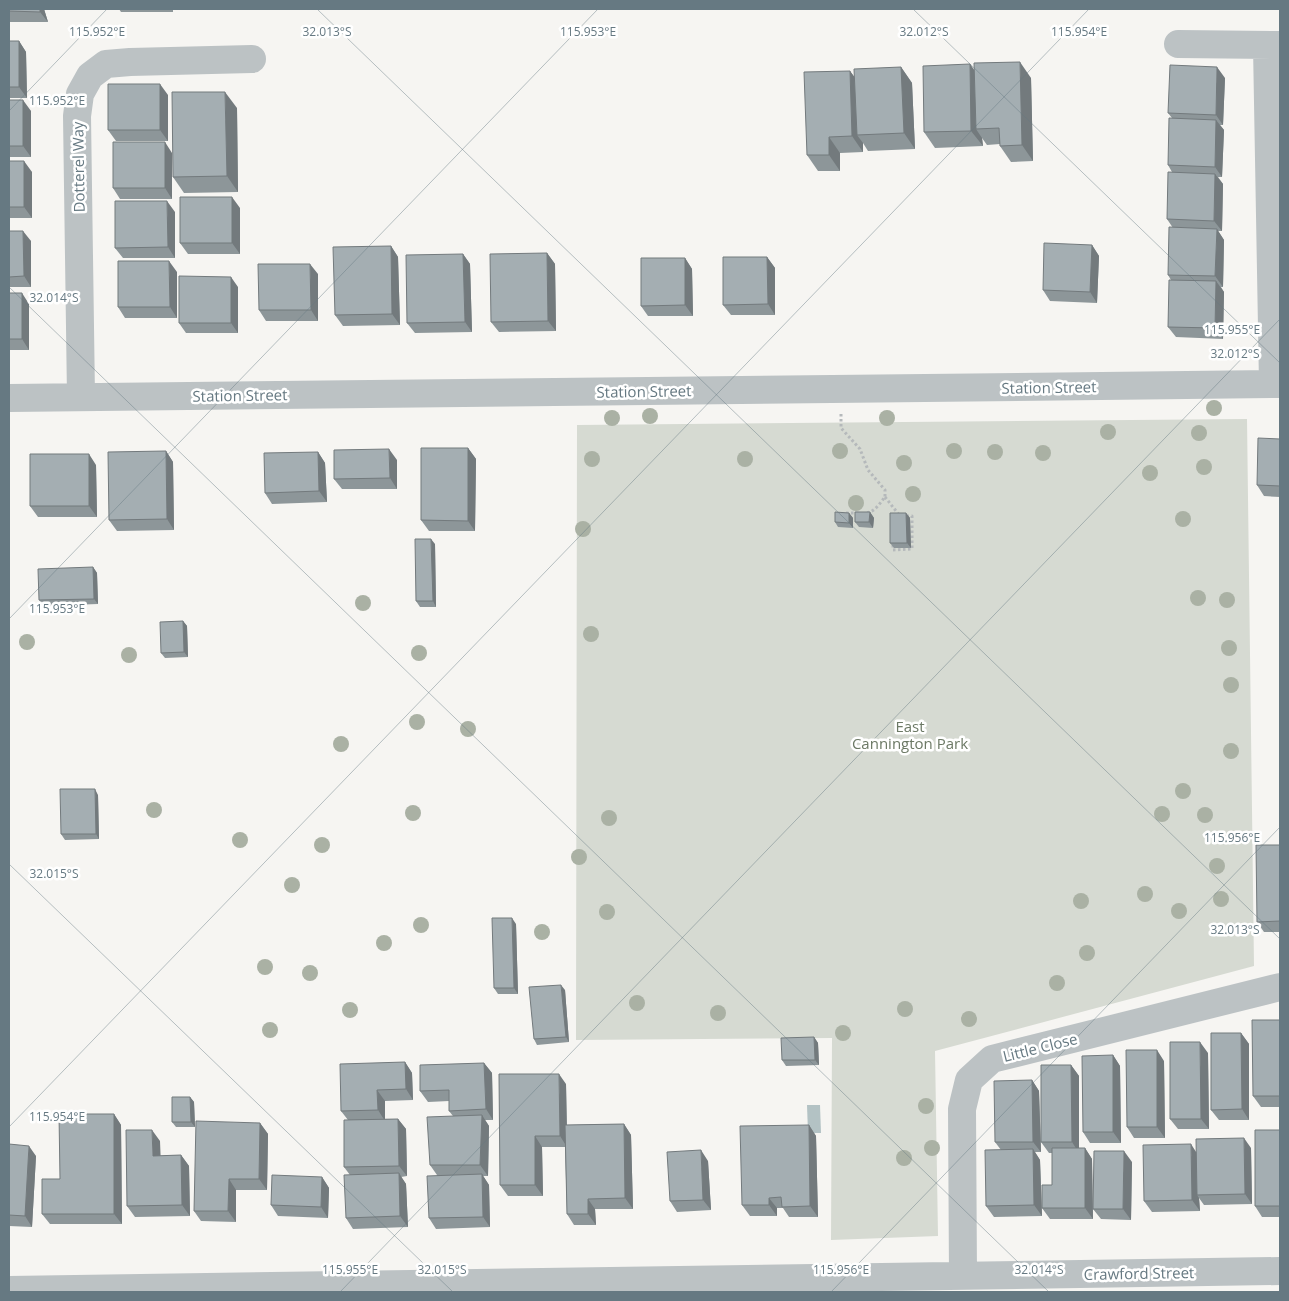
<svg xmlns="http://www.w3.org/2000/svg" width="1289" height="1301" viewBox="0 0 1289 1301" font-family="'Open Sans',sans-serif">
<rect width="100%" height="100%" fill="#f6f5f2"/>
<path fill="#d6dad2" d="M1247,419l7,547 -319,85 3,185 -107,4 1,-202 -256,2 1,-615z"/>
<path fill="#b3c2c4" d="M807,1105h13l1,28h-13z"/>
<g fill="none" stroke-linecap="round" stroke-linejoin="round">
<path stroke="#b5b9bb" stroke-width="3" stroke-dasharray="2.5 2.5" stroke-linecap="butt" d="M841,414v14l19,21 8,21 17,20v7c-5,6 -10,15 -19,16
M885,497l15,19
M846,513h14
M893,545v5l19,-1v-33h-6"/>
<path stroke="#bcc2c4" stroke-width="28" d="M1178,44l102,1
M1267,46l6,338
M81,397l-4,-281 3,-22 10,-18 16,-12 24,-2 122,-3
M9,398l1271,-14
M963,1276l-1,-167 7,-29 23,-21 288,-72
M9,1290l1271,-19"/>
</g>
<g fill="#aab1a4">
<circle cx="1214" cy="408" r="8"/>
<circle cx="650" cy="416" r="8"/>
<circle cx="612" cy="418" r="8"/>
<circle cx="887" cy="418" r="8"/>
<circle cx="1108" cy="432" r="8"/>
<circle cx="1199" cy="433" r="8"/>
<circle cx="840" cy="451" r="8"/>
<circle cx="954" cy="451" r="8"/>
<circle cx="995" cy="452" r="8"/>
<circle cx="1043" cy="453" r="8"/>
<circle cx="592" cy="459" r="8"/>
<circle cx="745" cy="459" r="8"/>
<circle cx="904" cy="463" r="8"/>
<circle cx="1204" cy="467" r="8"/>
<circle cx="1150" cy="473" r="8"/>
<circle cx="913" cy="494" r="8"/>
<circle cx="856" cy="503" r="8"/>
<circle cx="1183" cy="519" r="8"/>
<circle cx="583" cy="529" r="8"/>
<circle cx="1198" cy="598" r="8"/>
<circle cx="1227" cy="600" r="8"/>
<circle cx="363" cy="603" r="8"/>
<circle cx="591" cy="634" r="8"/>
<circle cx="27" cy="642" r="8"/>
<circle cx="1229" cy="648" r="8"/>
<circle cx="419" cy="653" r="8"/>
<circle cx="129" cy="655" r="8"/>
<circle cx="1231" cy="685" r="8"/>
<circle cx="417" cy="722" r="8"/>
<circle cx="468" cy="729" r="8"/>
<circle cx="341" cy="744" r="8"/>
<circle cx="1231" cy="751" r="8"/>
<circle cx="1183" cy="791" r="8"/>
<circle cx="154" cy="810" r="8"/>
<circle cx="413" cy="813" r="8"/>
<circle cx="1162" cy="814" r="8"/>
<circle cx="1205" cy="815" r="8"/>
<circle cx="609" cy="818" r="8"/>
<circle cx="240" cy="840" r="8"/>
<circle cx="322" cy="845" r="8"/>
<circle cx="579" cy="857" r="8"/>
<circle cx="1217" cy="866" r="8"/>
<circle cx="292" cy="885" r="8"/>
<circle cx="1145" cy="894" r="8"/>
<circle cx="1221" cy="899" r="8"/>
<circle cx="1081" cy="901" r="8"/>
<circle cx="1179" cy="911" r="8"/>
<circle cx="607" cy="912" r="8"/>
<circle cx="421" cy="925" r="8"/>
<circle cx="542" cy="932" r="8"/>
<circle cx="384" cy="943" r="8"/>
<circle cx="1087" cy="953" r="8"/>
<circle cx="265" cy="967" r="8"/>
<circle cx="310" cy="973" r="8"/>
<circle cx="1057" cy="983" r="8"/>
<circle cx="637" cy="1003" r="8"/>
<circle cx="905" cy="1009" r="8"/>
<circle cx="350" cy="1010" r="8"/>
<circle cx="718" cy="1013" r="8"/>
<circle cx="969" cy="1019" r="8"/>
<circle cx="270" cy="1030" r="8"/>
<circle cx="843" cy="1033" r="8"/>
<circle cx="926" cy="1106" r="8"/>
<circle cx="932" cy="1148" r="8"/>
<circle cx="904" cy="1158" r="8"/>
</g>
<path fill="#8d9699" d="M9,9h35l4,13h-39z
M119,9h54v3h-52z
M9,41h10l7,11 1,46h-18z
M970,64l4,6 57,8 2,83 -22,1 -11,-16v-2l-13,1 -5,-7 1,8 -48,2 -11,-16z
M901,67l11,16 3,66 -47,2 -5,-8v9l-23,1v18h-22l-11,-16 43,-84 5,7z
M1225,78l-2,47h-3l4,5 -2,47h-4l5,7 -1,47h-4l6,9 -1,47h-2l3,5 -1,47 -47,-2 -8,-10 3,-47 -3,-5 5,-47 -6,-9 5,-47 -4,-7 4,-47 -4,-5z
M168,95v46h-52l-8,-11z
M9,100l22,11v46h-22z
M237,108l1,84 -54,1 -11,-16z
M172,153v46h-52l-7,-11z
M9,161l23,11v46h-23z
M240,208v46h-52l-8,-11z
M175,212v46h-52l-8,-10z
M9,231l22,10v46h-22z
M1092,245l7,11 -2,47 -47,-2 -7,-11z
M391,246l7,11 2,68 -57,1 -8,-11z
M547,253l8,11 1,67 -57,1 -8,-10z
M463,254l7,10 2,68 -57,1 -8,-10z
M767,257l8,11v47h-44l-8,-10z
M685,258l7,11 1,47h-45l-7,-10z
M177,272v46h-52l-7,-11z
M318,274v47h-52l-7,-11z
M238,287v46h-52l-7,-10z
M9,293l20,11v46h-20z
M1280,439v58l-16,-1 -7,-11z
M468,448l8,11 -1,72h-46l-8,-11z
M166,451l7,11 1,68 -57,1 -8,-11z
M318,452l7,11 2,39 -55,2 -7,-11z
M397,460v29h-55l-8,-10z
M96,465l1,52h-59l-8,-11z
M870,512l4,6 -1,10 -14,-1 -4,-5z
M849,513l4,5v10l-15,-1 -3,-5z
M906,513l4,5 1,30h-17l-4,-5z
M435,544l1,63h-16l-4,-6z
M93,567l4,6 1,31 -55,2 -4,-6z
M183,621l4,5 1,31 -23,1 -4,-5z
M98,795l1,44 -34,1 -4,-6z
M1280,845v87h-16l-7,-10z
M516,924l2,70h-20l-4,-6z
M565,990l4,52 -32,3 -3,-6z
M1280,1020v87h-19l-8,-11z
M1241,1033l8,11v76h-30l-8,-10z
M814,1037l4,6 1,22 -33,1 -4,-6z
M1208,1053l1,76h-31l-8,-10z
M1113,1055l7,11 1,77h-31l-7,-11z
M1164,1061l1,77h-31l-7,-11z
M405,1062l7,11 1,27 -28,1v18h13l8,10 1,47 -6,1 5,7 2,43 -55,2 -7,-11 4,-43 -6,-8 4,-47 -7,-9z
M484,1063l8,10 1,47h-8l4,6 -1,50h-5l6,9 1,42 -54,2 -7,-11 8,-43 -7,-10 23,-49 -4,-5v-10l-21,1 -8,-11z
M1071,1065l8,11v72h6l7,11 1,60h-43l-8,-11 10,-23v-32h-3l-8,-11z
M1032,1080l7,11 2,61h-6l5,8 2,56 -48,1 -8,-11 15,-56 -6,-8z
M566,1084l1,41 57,-1 7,11 2,74h-38l1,16h-22l-7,-11 -2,-67h-23l1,49h-35l-8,-11z
M190,1097l4,5 1,25h-19l-4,-5z
M114,1114l7,11 1,99h-72l-8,-10 18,-35z
M260,1123l8,11 -1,56h-31v32l-35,-1 -7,-10z
M809,1125l7,11 2,81h-29l-6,-9h-6v8h-27l-8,-11z
M1280,1130v87h-18l-7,-11z
M160,1141v15l21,-1 8,11 1,50 -55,1 -8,-11z
M9,1144l27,12 -4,71 -23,-1z
M1251,1148l1,56 -48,1 -5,-7 1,13 -48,1 -8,-11 52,-49z
M708,1161l3,49 -34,2 -7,-11z
M1132,1162l-1,58 -30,-1 -8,-10z
M322,1177l7,11 -1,30 -50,-2 -7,-11z"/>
<path fill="#737a7d" d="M40,9h4l4,13 -8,-10z
M19,41l7,11 1,46 -8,-11z
M1020,62l11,16 2,83 -11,-16z
M970,64l11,16 -5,49 6,9 1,8 -12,-15z
M901,67l11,16 3,66 -11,-16z
M1217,67l8,11 -2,47 -7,-10z
M850,71l11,15 -4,49 6,8v9l-11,-16z
M160,84l8,11v46l-8,-11z
M225,92l12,16 1,84 -11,-16z
M23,100l8,11v46l-8,-11z
M1216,120l8,10 -2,47 -7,-10z
M829,137l11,16v18l-11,-16z
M165,142l7,11v46l-7,-11z
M24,161l8,11v46l-8,-11z
M1215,174l8,10 -1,47 -8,-10z
M232,197l8,11v46l-8,-11z
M167,201l8,11v46l-7,-11z
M1217,229l7,11 -1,47 -8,-11z
M23,231l8,10v46l-7,-11z
M1092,245l7,11 -2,47 -7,-11z
M391,246l7,11 2,68 -8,-11z
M547,253l8,11 1,67 -8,-10z
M463,254l7,10 2,68 -7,-10z
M767,257l8,11v47l-7,-11z
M685,258l7,11 1,47 -8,-11z
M169,261l8,11v46l-7,-11z
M310,264l8,10v47l-7,-11z
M231,277l7,10v46l-7,-10z
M1216,281l8,11 -1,47 -8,-11z
M22,293l7,11v46l-7,-11z
M468,448l8,11 -1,72 -7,-10z
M389,449l8,11v29l-7,-11z
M166,451l7,11 1,68 -7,-11z
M318,452l7,11 2,39 -8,-11z
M89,454l7,11 1,52 -8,-11z
M870,512l4,6 -1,10 -4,-6z
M849,513l4,5v10l-4,-5z
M906,513l4,5 1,30 -4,-5z
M431,539l4,5 1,63 -3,-6z
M93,567l4,6 1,31 -4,-5z
M183,621l4,5 1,31 -4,-5z
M95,789l3,6 1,44 -3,-5z
M512,918l4,6 2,70 -4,-6z
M561,985l4,5 4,52 -3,-5z
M1241,1033l8,11v76l-7,-11z
M814,1037l4,6 1,22 -4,-5z
M1200,1042l8,11 1,76 -8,-10z
M1157,1050l7,11 1,77 -8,-11z
M1113,1055l7,11 1,77 -8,-11z
M405,1062l7,11 1,27 -7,-11z
M484,1063l8,10 1,47 -7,-11z
M1071,1065l8,11v77l-7,-11z
M559,1074l7,10 1,63 -7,-11z
M1032,1080l7,11 2,61 -8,-10z
M377,1090l8,11v20l-7,-11z
M190,1097l4,5 1,25 -4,-5z
M114,1114l7,11 1,99 -8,-10z
M482,1115l7,11 -1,50 -8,-11z
M398,1119l8,10 1,47 -8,-10z
M260,1123l8,11 -1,56 -8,-11z
M624,1124l7,11 2,74 -8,-11z
M809,1125l7,11 2,81 -8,-11z
M152,1130l8,11 1,25 -8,-10z
M535,1136l7,11 1,49 -8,-11z
M1244,1138l7,10 1,56 -7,-10z
M1191,1144l7,11 -1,40 2,3 1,13 -8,-11z
M29,1146l7,10 -4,71 -7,-11z
M1085,1148l7,11 1,60 -8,-11z
M1033,1149l7,11 2,56 -8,-11z
M701,1150l7,11 3,49 -8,-10z
M1124,1151l8,11 -1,58 -8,-11z
M181,1155l8,11 1,50 -8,-11z
M399,1173l7,11 2,43 -8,-11z
M482,1174l7,11 1,42 -7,-10z
M322,1177l7,11 -1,30 -7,-11z
M229,1179l7,11v32l-8,-11z
M769,1198l8,10v8l-8,-11z
M588,1199l7,10 1,16 -8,-11z"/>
<path fill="#a4aeb2" stroke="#737a7d" d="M9,9h31v3l-31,-1z
M9,41h10v46h-10z
M1020,62l2,83 -22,1 -1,-18 -23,1 -2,-66z
M970,64l1,67 -47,1 -1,-66z
M1170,65l47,2 -1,48 -48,-2z
M901,67l3,66 -47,2 -3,-66z
M850,71l2,65 -23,1v18h-22l-3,-83z
M108,84h52v46h-52z
M172,92h53l2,84 -54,1z
M9,100h14v46h-14z
M1169,118l47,2 -1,47 -47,-2z
M113,142h52v46h-52z
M9,161h15v46h-15z
M1168,172l47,2 -1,47 -47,-2z
M180,197h52v46h-52z
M115,201h52l1,46 -53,1z
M1169,227l48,2 -2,47 -47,-1z
M9,231h14l1,45 -15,1z
M1044,243l48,2 -2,47 -47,-2z
M391,246l1,68 -57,1 -2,-68z
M547,253l1,68 -57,1 -1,-68z
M463,254l2,68 -58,1 -1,-68z
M723,257h44l1,47 -45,1z
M641,258h44v47l-44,1z
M118,261h51l1,46h-52z
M258,264h52l1,46h-52z
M179,276l52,1v46h-52z
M1169,280l47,1 -1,47 -47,-1z
M9,293h13v46h-13z
M1258,438l22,1v47l-23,-1z
M421,448h47v73l-47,-1z
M389,449l1,29 -56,1v-29z
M166,451l1,68 -58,1 -1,-68z
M318,452l1,39 -54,2 -1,-40z
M30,454h59v52h-59z
M835,512l14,1v10l-14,-1z
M855,512h15l-1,10h-14z
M890,513h16l1,30h-17z
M415,539h16l2,62h-17z
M93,567l1,32 -55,1 -1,-31z
M183,621l1,31 -23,1 -1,-31z
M60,789h35l1,45h-35z
M1256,845h24v76l-23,1z
M492,918h20l2,70h-20z
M561,985l5,52 -32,2 -5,-52z
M1252,1020h28v76h-27z
M1211,1033h30l1,76 -31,1z
M814,1037l1,23h-33l-1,-22z
M1170,1042h30l1,77h-31z
M1126,1050h31v77h-30z
M1113,1055v77h-30l-1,-76z
M405,1062l1,27 -29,1 1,20 -37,1 -1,-47z
M484,1063l2,46 -37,2v-21l-29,1v-26z
M1041,1065h30l1,77h-31z
M499,1074h60l1,62h-25v49h-35z
M1032,1080l1,62h-38l-1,-61z
M172,1097h18l1,25h-19z
M59,1114h55v100h-72v-35h18z
M482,1115l-2,50h-50l-3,-48z
M398,1119l1,47 -55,1v-47z
M196,1121l64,2 -1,56h-30l-1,32h-34z
M624,1124l1,74 -37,1v15h-21l-2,-89z
M809,1125l1,81 -28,1 -1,-10 -12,1v7h-27l-2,-79z
M126,1130h26l1,26 28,-1 1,50 -55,1z
M1255,1130h25v76h-25z
M1244,1138l1,56 -48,1 -1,-56z
M9,1144l20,2 -4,70 -16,-1z
M1191,1144l1,56 -48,1 -1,-56z
M1052,1148h33v60h-43v-23h10z
M1033,1149l1,56 -48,1 -1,-56z
M701,1150l2,50 -33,1 -3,-49z
M1094,1151h30l-1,58h-30z
M399,1173l1,43 -54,2 -2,-43z
M482,1174l1,43 -54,1 -2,-42z
M272,1175l50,2 -1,30 -50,-2z"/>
<path fill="none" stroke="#667982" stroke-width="1" stroke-opacity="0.45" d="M317,9l963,930M913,9l367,354M9,111l98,-102M9,287l1040,1005M9,619l589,-610M9,864l444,428M9,1127l1080,-1118M340,1292l940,-973M831,1292l449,-465"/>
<g text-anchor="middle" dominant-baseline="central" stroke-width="5" stroke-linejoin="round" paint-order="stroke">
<g font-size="15" fill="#667982" stroke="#fff">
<text transform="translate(78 167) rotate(-91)">Dotterel Way</text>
<text transform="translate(1049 387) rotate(-1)">Station Street</text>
<text transform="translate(644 391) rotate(-1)">Station Street</text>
<text transform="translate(240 395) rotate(-1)">Station Street</text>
<text transform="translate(1040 1047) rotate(-14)">Little Close</text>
<text transform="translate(1139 1273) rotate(-1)">Crawford Street</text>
</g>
<g font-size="15" fill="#6c7965" stroke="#fff">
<text x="910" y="726">East<tspan x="910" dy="17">Cannington Park</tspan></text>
</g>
</g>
<g font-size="12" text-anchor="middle" fill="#667982" stroke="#fff" stroke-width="5" stroke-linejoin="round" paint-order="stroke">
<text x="327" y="36">32.013°S</text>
<text x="924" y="36">32.012°S</text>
<text x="97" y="36">115.952°E</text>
<text x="588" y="36">115.953°E</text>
<text x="1079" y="36">115.954°E</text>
<text x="57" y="105">115.952°E</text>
<text x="54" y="302">32.014°S</text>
<text x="1232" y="334">115.955°E</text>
<text x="1235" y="358">32.012°S</text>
<text x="57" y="613">115.953°E</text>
<text x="1232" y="842">115.956°E</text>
<text x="54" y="878">32.015°S</text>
<text x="1235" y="934">32.013°S</text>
<text x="57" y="1121">115.954°E</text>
<text x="350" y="1274">115.955°E</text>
<text x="841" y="1274">115.956°E</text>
<text x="442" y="1274">32.015°S</text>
<text x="1039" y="1274">32.014°S</text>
</g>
<rect width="1289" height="1301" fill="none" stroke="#667982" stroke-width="20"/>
</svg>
